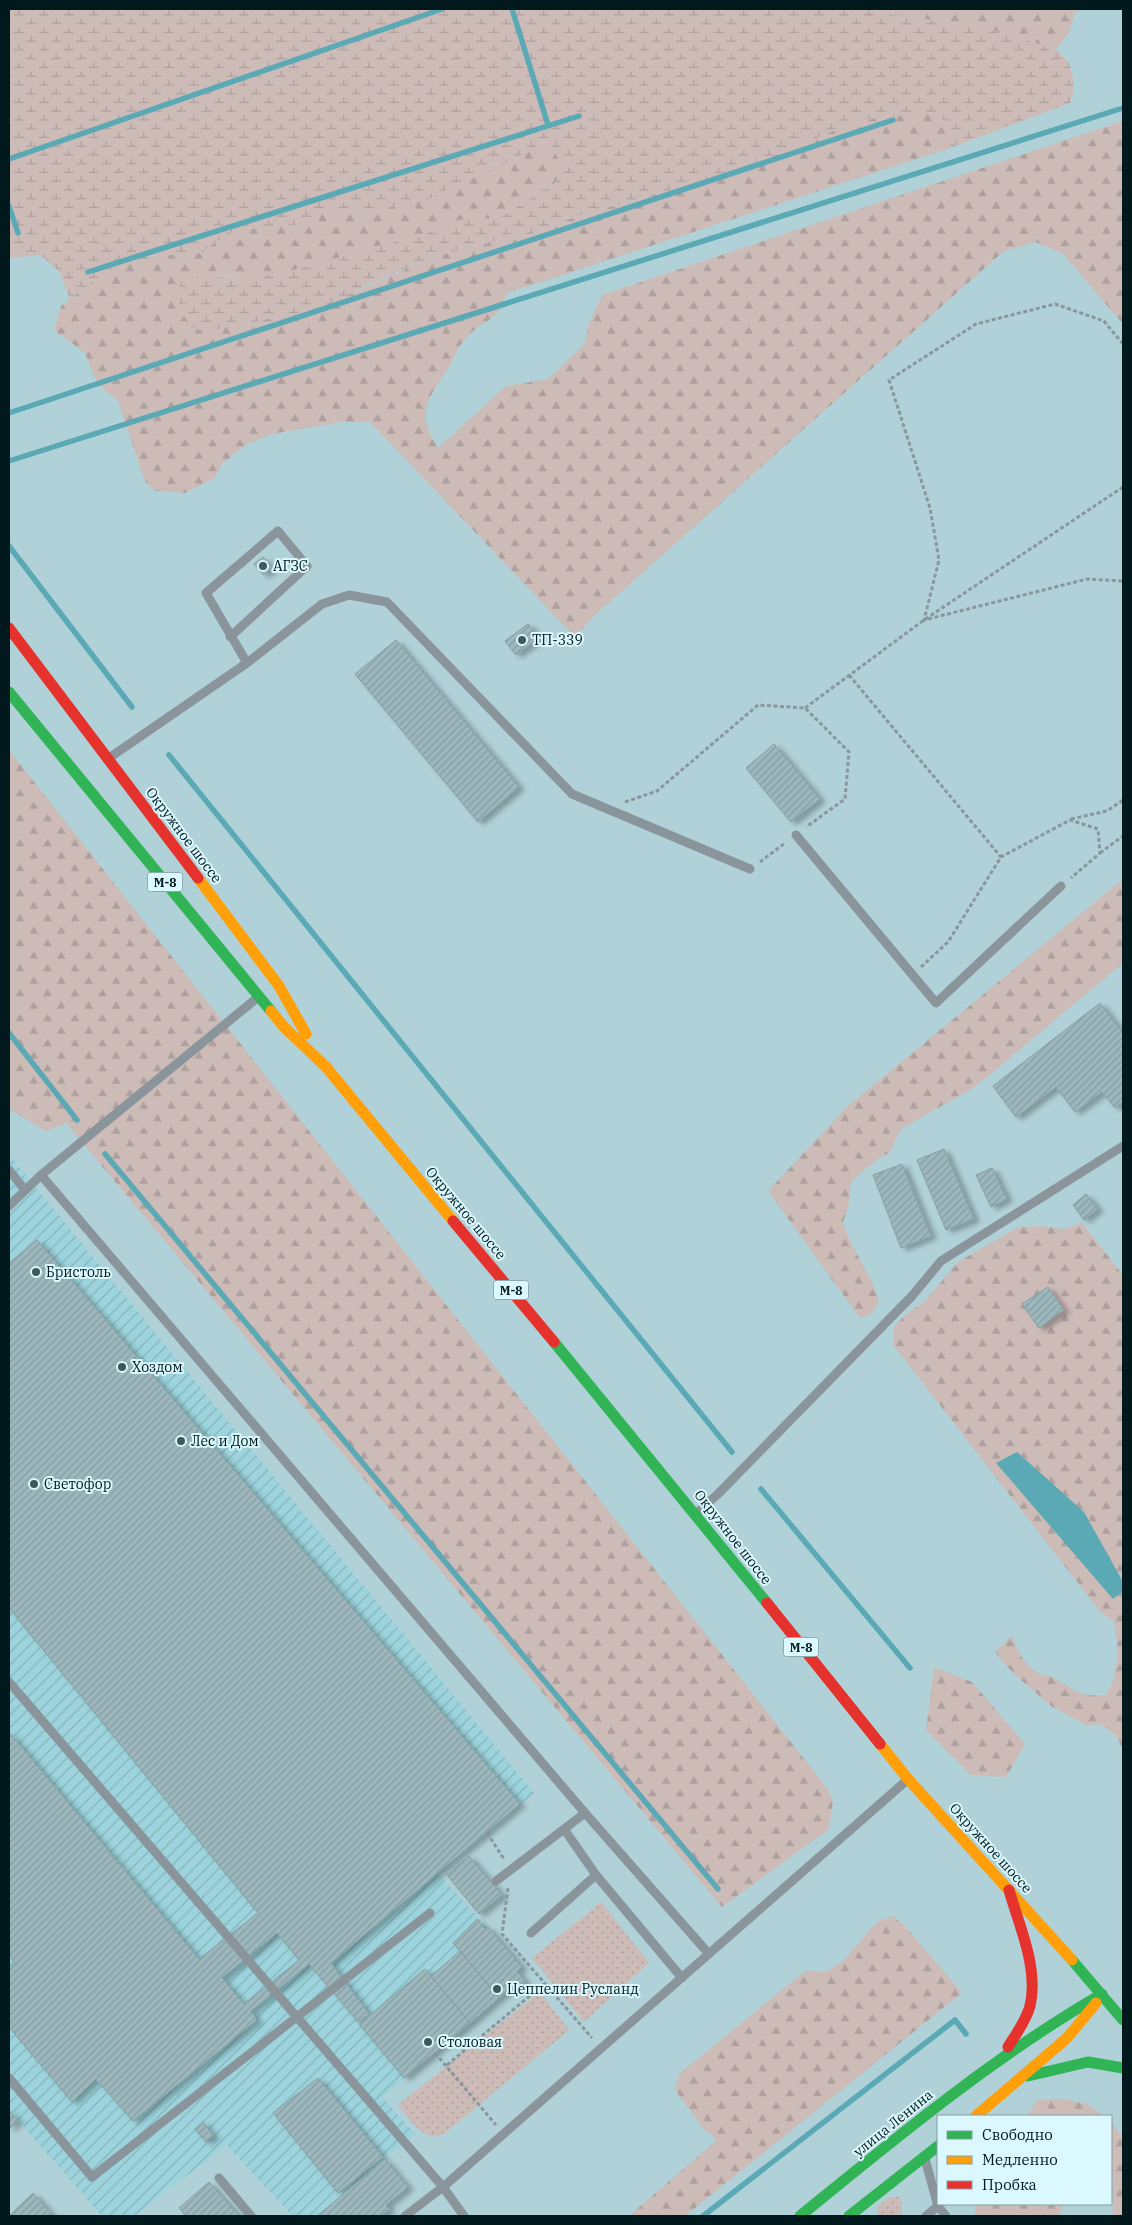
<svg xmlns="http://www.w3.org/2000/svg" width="1132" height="2225" viewBox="0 0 1132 2225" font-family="'IBM Plex Serif',serif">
<defs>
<pattern id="industrial-furrows" width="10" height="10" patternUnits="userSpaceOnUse" patternTransform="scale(1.25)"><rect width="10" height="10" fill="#9cd3dc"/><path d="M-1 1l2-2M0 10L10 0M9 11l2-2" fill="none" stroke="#85b4bc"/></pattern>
<pattern id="grass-dots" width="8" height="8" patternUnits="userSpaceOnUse" patternTransform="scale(1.25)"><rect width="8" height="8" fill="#cdbbb8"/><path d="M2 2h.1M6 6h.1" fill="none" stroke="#aea09e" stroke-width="1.8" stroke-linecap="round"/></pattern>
<pattern id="forest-firs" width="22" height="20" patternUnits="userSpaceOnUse" patternTransform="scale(1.25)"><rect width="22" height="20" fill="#cdbbb8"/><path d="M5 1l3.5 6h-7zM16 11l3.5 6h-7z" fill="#aea09e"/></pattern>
<pattern id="wetland-marsh" width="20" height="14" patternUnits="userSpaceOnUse" patternTransform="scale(1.25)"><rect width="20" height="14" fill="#cdbbb8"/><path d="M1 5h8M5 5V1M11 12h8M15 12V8" fill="none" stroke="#aea09e"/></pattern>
<pattern id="building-hatch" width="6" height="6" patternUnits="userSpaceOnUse" patternTransform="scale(1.25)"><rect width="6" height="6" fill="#9db8bd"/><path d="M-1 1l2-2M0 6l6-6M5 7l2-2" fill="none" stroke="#859da2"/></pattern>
<filter id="shadow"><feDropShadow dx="5.5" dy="3" stdDeviation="2.5" flood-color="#0004"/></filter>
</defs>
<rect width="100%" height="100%" fill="#b0d1d7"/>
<path fill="url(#industrial-furrows)" d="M9,1155l525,638 -95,81 84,93 -5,4 9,11 -10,9 -4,-4 -131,110 33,37 -100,82h-23l-65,-71 -93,71h-32l-93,-106z"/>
<path fill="url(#grass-dots)" d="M601,1902l48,61 -65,59 -52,-64z
M540,1992l29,38 -125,104c-21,9 -33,-14 -46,-29z
M890,2197h8l4,5v13l-2,1h-20l-3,-3 1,-7z"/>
<path fill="url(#forest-firs)" d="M869,9h215l-9,3 -6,21 -13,16 -61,-18 -43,-5 -30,-8 -28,-3z
M914,113h21l16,13 2,21 -446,146c-3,6 -6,15 -10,20 -7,8 -22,14 -30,24 -10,10 -14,25 -22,36 -20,30 -28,42 -7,75l68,-62 42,-7 37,-35 3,-18 14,-31 521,-174v203l-60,-70 -27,-12 -32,9 -409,364 -20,22 -205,-215h-29l-69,12 -25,10 -25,20 -7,14 -30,15 -29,-2 -9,-7 -5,-11 -24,-72 -18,-15 -6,-10 -9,-23 -31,-23 7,-24 31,-24 51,-25 59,-4 9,-8 25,-15 69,-6 12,-8 18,-6 46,1 26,-10 20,-1 31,-17 18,-6 53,-26 23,-2 12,17 -9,17 -52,33 -19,3 -25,1 -18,9 -158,44 -39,5 -23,-2 -25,54 21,-1 98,-19 118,-53 105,-27 43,-15 93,-26 18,-2 42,-14 22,-12 26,-8 76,-33z
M9,750l818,1038 6,13 -4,28 -107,78 -656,-784 -20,8 -37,-22z
M1123,879v84l-148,124 -74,42 -12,24 -12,6 -26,23 -3,27 -5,13c8,29 29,51 36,80l-8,12 -11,4 -92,-127 80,-85z
M1082,1223l41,52v475l-5,-11 -7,-8 -11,-7 -14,1 -35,-19 -40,-35 -16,-19 17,-16c5,14 12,27 24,36 4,3 10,3 15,5 23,11 27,21 55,18 13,-19 14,-53 7,-75l-11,-6 -208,-268v-19l9,-10 22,-16 33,-39 61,-35 23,-1 21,3z
M934,1667l38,15 53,62 -19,33 -35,-2 -45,-45z
M893,1916l13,11 56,66 -277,223h-56l88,-76 -14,-12 -28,-38 4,-16 126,-103 21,1 16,-10 36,-41z
M1064,2099l23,5 18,12h-78l10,-16z
M1111,2122l12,15v79h-13l3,-4z
M975,2204h88l-4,12h-84z"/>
<path fill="url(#wetland-marsh)" d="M9,9h860l25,6 28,3 30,8 43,5 61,18 13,14 4,14 1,14 -4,12 -117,44 -2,-21 -16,-13 -77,7 -76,33 -26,8 -22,12 -42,14 -18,2 -93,26 -43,15 -105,27 -64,27 -35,19 -19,7 -98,19 -21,1c-16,-16 -21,-25 -15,-48l18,-5 45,1 39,-5 158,-44 18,-9 25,-1 19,-3 52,-33 9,-17 -12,-17 -23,2 -53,26 -18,6 -31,17 -20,1 -26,10 -46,-1 -18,6 -12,8 -69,6 -25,15 -9,8 -59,4 -51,25 -22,17 -11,-28 -19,-16 -31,3z"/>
<path fill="#5aa9b5" d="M1017,1452l67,60 39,70v9l-10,8 -117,-136z"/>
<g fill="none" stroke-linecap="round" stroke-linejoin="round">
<path stroke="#5aa9b5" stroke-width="5.5" d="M512,9l36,116
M9,159l433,-150
M9,206l9,27
M88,272l491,-156
M9,413l884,-293
M9,461l1114,-353
M9,546l123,161
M169,755l563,697
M9,1033l68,87
M105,1154l613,735
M761,1489l149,179
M703,2216l252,-196 11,14"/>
</g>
<path fill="url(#building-hatch)" stroke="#859fa3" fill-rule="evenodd" filter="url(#shadow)" d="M263,557l9,11 -8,7 -10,-11z
M528,624l11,14 -23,17 -11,-14z
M396,640l123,147 -41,35 -123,-148z
M774,744l46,55 -29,23 -45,-54z
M1100,1003l23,30v69l-8,6 -13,-16 -27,20 -19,-25 -40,30 -23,-31z
M944,1149l30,70 -28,11 -29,-70z
M902,1164l29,72 -30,12 -28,-73z
M992,1168l15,31 -16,8 -15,-32z
M1086,1194l12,15 -14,11 -11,-15z
M37,1240l483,564 -189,159 38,51 -11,8 -49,-58 -58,47 6,9 -124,101 -37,-42 -24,23 -63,-75v-59l6,-5 -6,-7v-224l190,227 59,-46 -249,-305v-345zM277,1933l22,27 -55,44 -22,-26z
M1048,1287l16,23 -25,18 -17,-24z
M469,1856l33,39 -23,19 -32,-39z
M477,1919l9,11 2,-3 34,40 -5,4 9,11 -10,8 -3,-4 -14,12 -46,-55z
M460,1951l39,47 -29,25 -39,-47z
M425,1969l45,54 -66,55 -45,-54z
M318,2078l65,79 -45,36 -65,-80z
M9,2110l9,11 -9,8z
M203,2122l11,14 -8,6 -11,-13z
M385,2159l23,28 -22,18 4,4 -9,7h-64z
M209,2182l30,34h-53l-7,-8z
M33,2193l18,20 -5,3h-37z"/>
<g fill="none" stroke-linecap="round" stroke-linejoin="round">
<path stroke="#88979c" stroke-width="3" stroke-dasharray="4 2.5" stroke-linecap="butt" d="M1123,344l-19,-23 -49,-17 -79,20 -87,56 41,128 9,52 -15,60 163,-41 36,2
M849,675l152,182
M805,708l119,-88 199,-133
M625,802l32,-11 101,-86 47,3 44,44 -4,47 -39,28
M1071,819l36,-8 16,-11
M1100,853l23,-17
M760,862l25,-19
M921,967l27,-25 53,-85 69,-37 28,9 2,24 -29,25
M487,1833l17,26
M508,1888l-6,46 90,104
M435,2053l61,72
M447,2065l97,-81"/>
<path stroke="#8a959b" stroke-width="9" d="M230,637l77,-71 -29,-35 -72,62 41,70
M109,758l138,-95 75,-59 27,-9 38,7 185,192 178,75
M796,835l140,168 125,-117
M9,1170l16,20
M41,1175l544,638
M9,1206l32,-31 216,-177
M698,1512l21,-19 193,-197 29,-35 182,-115
M9,1682l434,505 -38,29
M564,1829l32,46 86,103
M496,1881l89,-68 124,141
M531,1933l65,-58
M9,2078l83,99 338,-264
M925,2159l13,47 8,10
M219,2178l32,38
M464,2216l-21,-29 463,-406
M926,2216l12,-10"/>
<path stroke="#30b455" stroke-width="11" d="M9,692l262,319
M554,1342l213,261
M1072,1960l51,60
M1028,2076l60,-14 35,6
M800,2216c97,-79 193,-159 302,-222
M849,2216l89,-70"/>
<path stroke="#ff9f0a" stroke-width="11" d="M198,878l81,108 27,48
M271,1011l13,16 42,40 127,154
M880,1744l28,35 164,181
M976,2116l91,-78 29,-35"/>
<path stroke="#e5322d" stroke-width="11" d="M9,628l189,250
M453,1221l101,121
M767,1603l113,141
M1008,2047c8,-13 18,-26 22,-41 9,-38 -11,-80 -21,-116"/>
</g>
<g fill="#3e595d" stroke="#daf8fd" stroke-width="2">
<circle cx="263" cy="566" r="5"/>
<circle cx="522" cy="640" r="5"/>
<circle cx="36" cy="1272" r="5"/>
<circle cx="122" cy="1367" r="5"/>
<circle cx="181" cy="1441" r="5"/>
<circle cx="34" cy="1484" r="5"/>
<circle cx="497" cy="1989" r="5"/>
<circle cx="428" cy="2042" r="5"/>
</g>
<g text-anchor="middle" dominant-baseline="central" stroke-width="4" stroke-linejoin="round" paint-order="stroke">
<g fill="#daf8fd" stroke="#425b60" stroke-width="1">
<rect x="147.5" y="872.5" width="35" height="19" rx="4"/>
<rect x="493.5" y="1280.5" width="35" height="19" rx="4"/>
<rect x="783.5" y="1637.5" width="35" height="19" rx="4"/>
</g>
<g font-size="12" font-weight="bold" fill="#01181c">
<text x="165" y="882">М-8</text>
<text x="511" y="1290">М-8</text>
<text x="801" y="1647">М-8</text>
</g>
<g font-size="14" fill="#01181c" stroke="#daf8fd" text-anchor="start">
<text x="273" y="566">АГЗС</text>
<text x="532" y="640">ТП-339</text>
<text x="46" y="1272">Бристоль</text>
<text x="132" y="1367">Хоздом</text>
<text x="191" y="1441">Лес и Дом</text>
<text x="44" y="1484">Светофор</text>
<text x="507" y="1989">Цеппелин Русланд</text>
<text x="438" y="2042">Столовая</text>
</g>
<g font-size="14" fill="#01181c" stroke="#daf8fd">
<text transform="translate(184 835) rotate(53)">Окружное шоссе</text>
<text transform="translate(466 1213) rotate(50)">Окружное шоссе</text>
<text transform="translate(733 1537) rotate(52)">Окружное шоссе</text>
<text transform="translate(991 1848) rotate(48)">Окружное шоссе</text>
<text transform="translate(893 2123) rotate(-39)">улица Ленина</text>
</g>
</g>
<rect width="1132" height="2225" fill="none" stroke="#01181c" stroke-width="20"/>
<rect x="937" y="2115" width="175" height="90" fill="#daf8fd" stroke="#839ea3"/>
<rect x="947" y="2131" width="25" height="8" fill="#30b455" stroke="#839ea3"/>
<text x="982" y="2140" font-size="15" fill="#01181c">Свободно</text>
<rect x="947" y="2156" width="25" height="8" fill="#ff9f0a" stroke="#839ea3"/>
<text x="982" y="2165" font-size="15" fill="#01181c">Медленно</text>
<rect x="947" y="2181" width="25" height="8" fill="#e5322d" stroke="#839ea3"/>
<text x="982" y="2190" font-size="15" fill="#01181c">Пробка</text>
</svg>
